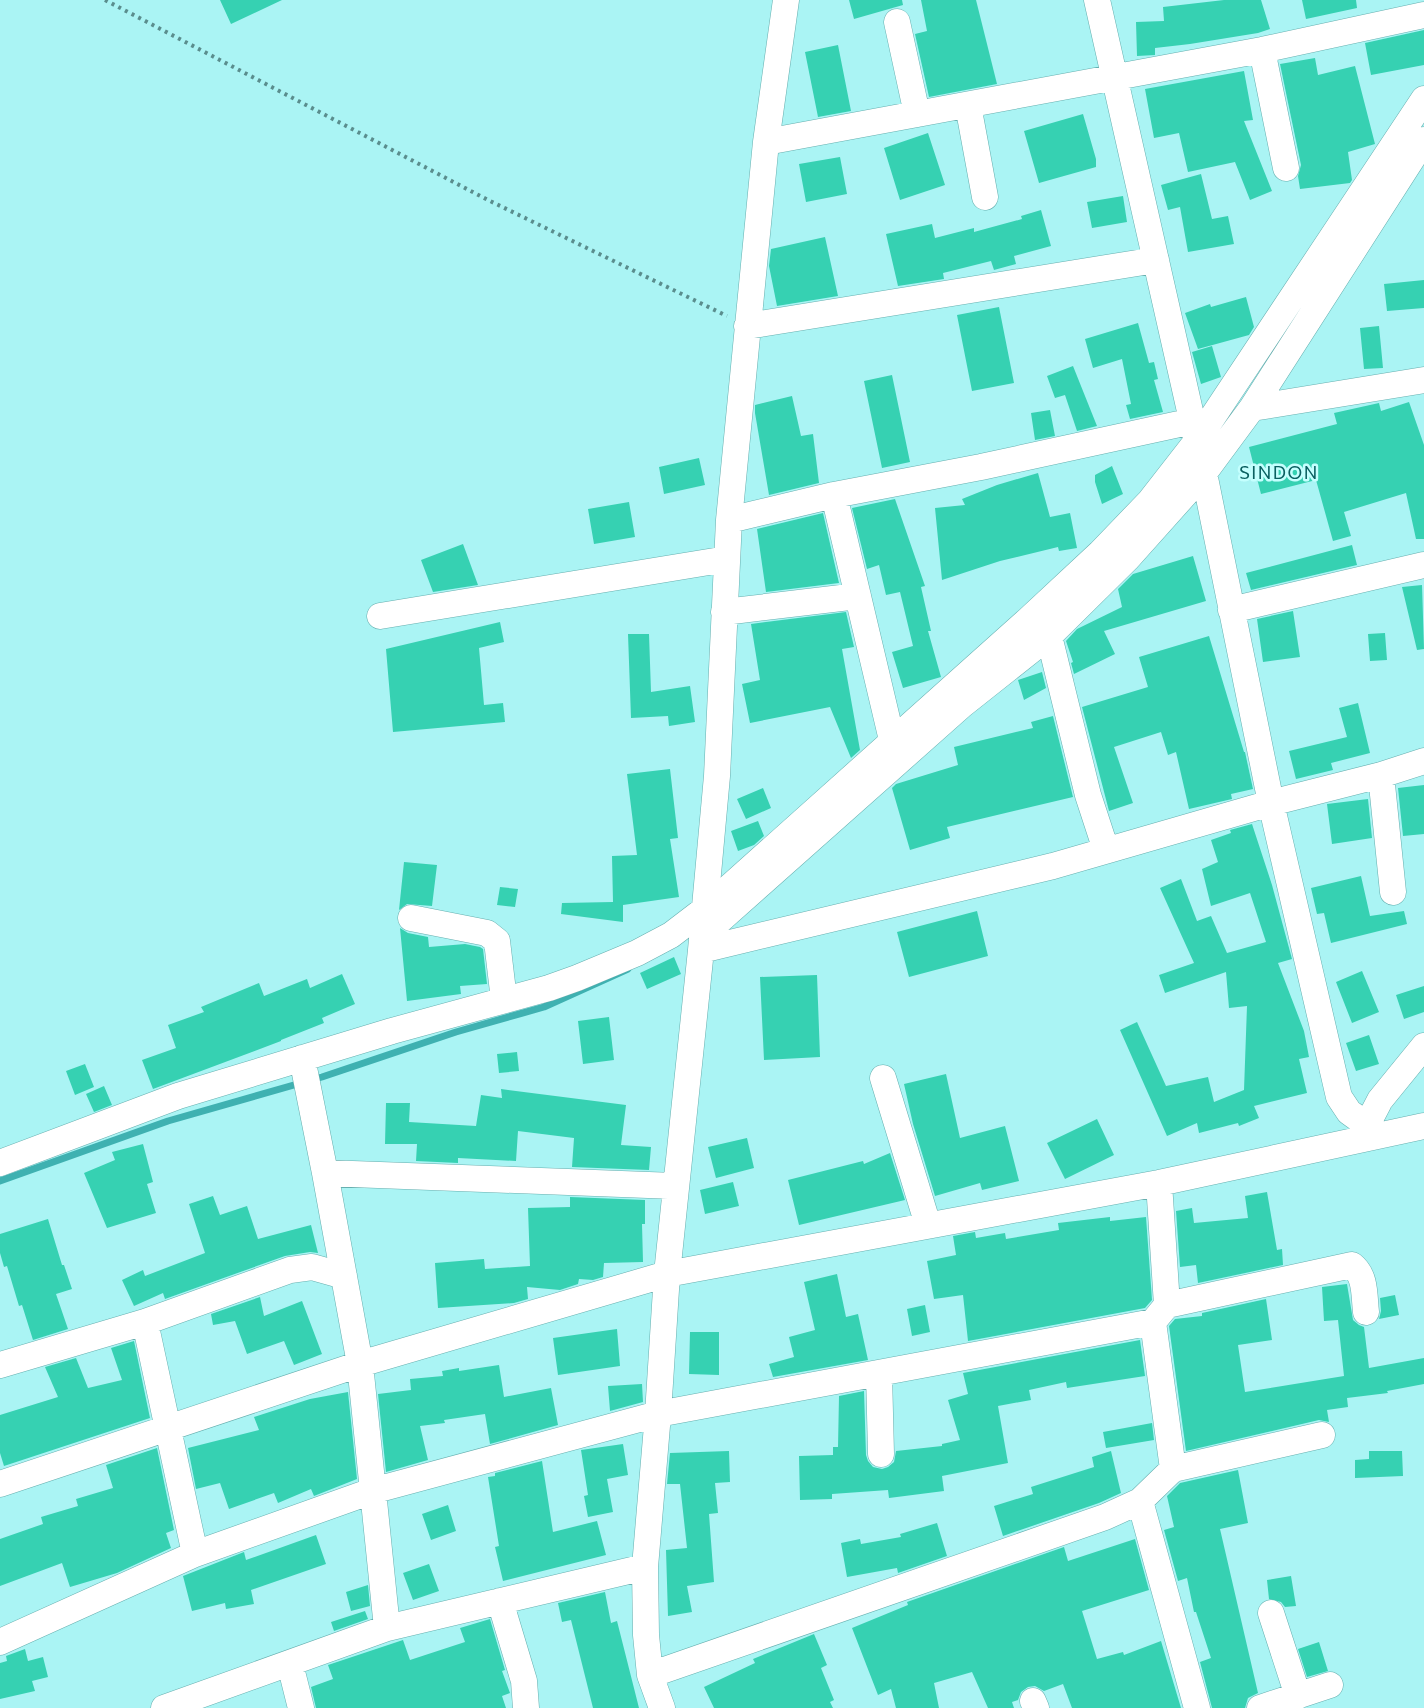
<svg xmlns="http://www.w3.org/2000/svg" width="1424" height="1708" viewBox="0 0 1424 1708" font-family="Commissioner,sans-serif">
<rect width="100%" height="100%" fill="#aaf4f4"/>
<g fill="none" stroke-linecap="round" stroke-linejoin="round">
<path stroke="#3fb1b1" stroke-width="7" d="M0,1181l168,-60 154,-44 134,-45 88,-25 84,-38"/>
</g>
<path fill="#36d1b2" d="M220,0h62l-51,24z
M849,0h53l1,5 -49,14z
M921,0h55l21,84 -68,13 -14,-63 12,-3z
M1224,0h37l9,29 -12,4 -68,11 -35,4v7l-18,1 -1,-34 28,-1 -1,-14z
M1302,0h54l1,8 -51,11z
M1424,30v35l-53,10 -6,-32z
M838,45l13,66 -33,6 -13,-65z
M1315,58l3,17 37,-9 20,78 -27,8 4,28 -2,3 -50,6 -2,-13 3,-11 -21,-101z
M1244,71l9,49 -9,1 28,70 -22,9 -15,-38 -47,10 -9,-39 -25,5 -9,-49z
M1083,114l13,45v8l-57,16 -15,-52z
M928,133l17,52 -45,15 -16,-52z
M840,157l7,37 -41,8 -7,-38z
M1201,174l11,45 16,-3 6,28 -46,8 -8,-45 -12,3 -7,-25z
M1123,196l4,26 -35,6 -5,-26z
M1041,210l10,36 -37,10 2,8 -22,6 -3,-9 -48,12 1,6 -46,7 -12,-52 46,-10 3,14 39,-10v4l48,-13 -1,-3z
M825,237l13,59 -61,10 -8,-40 2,-17z
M1424,280v28l-37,3 -3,-27z
M1246,297l8,30 -5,8 -51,14 -13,-36 25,-9 1,3z
M999,307l15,76 -42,8 -15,-76z
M1138,323l11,40 5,-1 4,17 -4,1 9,32 -33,7 -4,-14 5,-1 -9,-45 -29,9 -8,-29z
M1379,326l4,42 -19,1 -4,-41z
M1212,346l9,31 -20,7 -9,-32z
M1073,366l24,60 -20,5 -12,-36 -10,3 -8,-22z
M892,375l18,87 -28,6 -18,-87z
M792,396l9,40 12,-2 6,49 -50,12 -14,-82v-8z
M1409,402l15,43v94h-8l-10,-46 -62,19 7,24 -18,5 -17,-61 -55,14 -12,-47 88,-23 -3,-11 45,-10 2,8z
M1050,410l5,26 -20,4 -4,-27z
M699,458l6,27 -41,9 -5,-27z
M1112,466l11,28 -21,10 -7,-22v-7z
M1038,473l12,44 20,-4 7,35 -18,3 -1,-4 -58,14 -58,19 -7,-72 30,-3 -3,-6 35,-14z
M895,499l30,87 -4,1 10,44h-3l13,46 -38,11 -11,-36 21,-6 -13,-54 -14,3 -7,-30 -12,4 -15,-61z
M629,502l6,35 -41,7 -6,-35z
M823,513l16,70 -73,9 -9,-63z
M463,544l15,41 -45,7 -12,-32z
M1352,545l5,20 -106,25 -5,-17z
M1193,556l13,45 -102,30 11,23 -41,20 -3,-11 2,-1 -7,-21 11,-12 45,-22 -4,-18 15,-15z
M1422,585l2,64 -7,1 -15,-63z
M1293,611l7,46 -37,5 -6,-43z
M846,612l8,35 -12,2 18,101 -9,8 -21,-51 -80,16 -8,-39 18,-4 -9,-56z
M500,622l4,20 -25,6 5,57 19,-2 2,19 -112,10 -7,-83z
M1385,633l2,27 -17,1 -2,-27z
M628,634h21l2,58 39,-6 5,36 -26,4 -1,-10 -37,2z
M1209,636l35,116h1l8,37 -22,5 1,5 -43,10 -13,-57 -8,3 -7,-23 -47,15 19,56 -24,8 -27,-104 66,-20 -9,-30z
M1042,672l4,16 -22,12 -6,-20z
M1358,703l12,50 -39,10 2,7 -37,9 -7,-28 58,-14 -8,-29z
M1053,716l20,81 -126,30 3,11 -40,12 -18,-62 4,-4 62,-19 -4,-18 79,-19 -2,-6z
M670,769l8,69 -8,1 9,58 -56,8v17l-62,-8 1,-11 51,-1 -1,-46 25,-1 -10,-81z
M1424,785v49l-21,2 -5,-48z
M763,788l8,20 -25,11 -9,-20z
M1368,799l4,39 -40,6 -5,-40z
M758,821l6,15 -10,9 -16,6 -7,-20z
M1252,824l20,61 20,74 -14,4 26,68 5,26 -10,2 8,34 -53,13 5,12 -20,8 -1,-3 -39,10 -2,-10 -30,13 -47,-106 17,-8 29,64 42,-9 6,25 30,-12 3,-84 -18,2 -3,-36 -61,21 -6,-18 35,-12 -34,-75 21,-9 16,42 14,-5 16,37 39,-11 -16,-49 -39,13 -9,-37 16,-7 -7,-22 20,-7 -1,-3z
M404,862l33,3 -5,41 -25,-2 -8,6z
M1361,876l9,40 34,-5 3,13 -76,19 -7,-30 -7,1 -6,-26z
M500,887l18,2 -3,18 -18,-2z
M977,911l11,45 -79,21 -12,-45z
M400,928l8,5 20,4 1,10 36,-3 15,3 3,2 4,35 -27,2 1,8 -54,7z
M674,957l7,17 -34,15 -7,-16z
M1362,971l17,41 -27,11 -16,-41z
M342,974l13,30 -33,14 2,5 -43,17v1l-128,48 -11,-29 34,-12 -8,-23 36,-13 -3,-5 58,-24 5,13 43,-17 3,9z
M817,975l3,82 -56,3 -4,-83z
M1424,986v26l-20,7 -8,-24z
M609,1017l5,43 -31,4 -5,-43z
M1369,1035l10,29 -23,7 -10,-28z
M517,1052l2,19 -20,2 -2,-19z
M85,1064l9,23 -19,8 -9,-24z
M946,1074l14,64 45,-12 14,55 -37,9 -2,-7 -45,13 -22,-72 -9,-40z
M104,1086l8,19 -18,7 -8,-18z
M501,1089l125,16 -5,40 30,2 -2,23 -77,-3 2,-29 -56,-7 -2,30 -58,-3v5l-42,-2 1,-17h-32l1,-41h24l-1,19 67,4 5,-31 21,3z
M1097,1119l17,36 -49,24 -18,-36z
M747,1138l7,30 -38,10 -8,-31z
M143,1144l10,38 -6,2 9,29 -49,15 -23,-55 31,-13 -3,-8z
M890,1153l15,47 -106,25 -11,-45 75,-19 1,3z
M733,1182l6,24 -34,8 -5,-24z
M1267,1192l10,58 5,-1 1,16 -85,18 -2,-18 -16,2 -4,-56 16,-3 2,15 54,-5 -3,-22z
M213,1196l7,19 27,-9 11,33 53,-14 7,28 -8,-1 -25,4 -120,43 -2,-6 -29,13 -12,-26 21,-10 2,6 60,-23 -16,-49z
M570,1197l75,3v24h-3l1,38 -39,1 -1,14 -10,3 -14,-1 -1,5 -18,6 -33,-3 1,12 -14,4 -76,5 -3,-45 49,-4 1,10 45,-3 -2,-58 42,-1z
M1110,1217v4l36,-4 6,83 -7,8 -177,33 -5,-46 -29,4 -7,-38 29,-6 -3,-19 22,-4 1,6 29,-5 1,6 53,-9 -1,-7z
M48,1219l14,46h2l8,24 -16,5 12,35 -35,11 -11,-35 -3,1 -12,-40 -3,1 -4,-14v-19z
M837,1274l9,43 12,-3 10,46 -95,17 -4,-13 25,-7 -5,-20 26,-7 -11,-48z
M1347,1284l6,36 6,5 5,2 5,41 55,-10v26l-37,7 1,2 -41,5 1,9 -21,3 2,12 -10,-2 -133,31 -17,-125 6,-7 27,-3v-3l64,-14 6,41 -34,5 7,47 99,-16 -6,-56 -14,1 -2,-34z
M1395,1295l4,20 -20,4 2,-8 -1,-13z
M260,1297l4,19 38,-15 20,53 -28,11 -10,-24 -37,13 -12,-33 -22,4 -2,-11z
M925,1305l5,27 -18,4 -5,-27z
M617,1329l3,37 -62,9 -5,-37z
M690,1332h29v43l-30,-1z
M1140,1340l5,36 -78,12 -1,-6 -37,8 2,10 -33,6 10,57 -66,13 2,15 -55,7 -1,-8 -56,4v5l-32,1 -1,-44 34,-1v-8h5l1,-51 25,-5 2,64 2,6 5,6 9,2 6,-2 6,-5 2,-11 46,-5v-2l18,-4 -12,-40 20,-6 -5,-21z
M134,1341l16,77 -146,48 -4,-13v-38l58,-18 -13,-30 31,-9 12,30 34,-8 -11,-32z
M499,1365l5,32 47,-9 7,37 -68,19 -5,-30 -41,6 1,3 -25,3 8,34 -42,12 -8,-78 33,-4 -1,-11 33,-3 -1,-5 17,-3v3z
M642,1384l1,18 -33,9 -2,-25z
M348,1392l9,87 -43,17 -3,-7 -33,14 -4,-10 -45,16 -9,-26 -24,6 -8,-41 71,-18 -5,-13 56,-18z
M1152,1423l2,17 -48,8 -3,-16z
M623,1444l5,31 -21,4 6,33 -25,5 -4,-21 4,-1 -7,-45z
M157,1448l17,82 -8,3 5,15 -54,25 -47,14 -8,-24 -62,23v-47l43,-15 -2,-7 37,-11 -2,-7 37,-11 -7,-23z
M729,1451l1,31 -15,1 3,30 -9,1 5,68 -27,4 5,26 -24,4 -2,-66 21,-2 -7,-64h-13l3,-31z
M1111,1451l10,42 -22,10 -96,33 -9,-30 39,-12 -2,-7 63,-20 -2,-10z
M1369,1451h33l1,25 -48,2v-18l14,-1z
M542,1461l11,71 44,-11 9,34 -103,26 -8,-34 4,-1 -11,-69 7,-1v-3z
M1238,1470l10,53 -28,6 38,164 -10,5 -3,10h-33l-12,-46 11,-4 -15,-46h-2l-7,-34 -9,3 -14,-51 10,-3 -7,-31 13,-13z
M448,1505l8,26 -25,9 -9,-26z
M937,1523l10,33 -49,17 -1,-5 -50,9 -6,-34 19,-4 1,5 40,-7 -1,-3z
M316,1535l10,29 -75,26 3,14 -28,5 -1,-6 -33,8 -9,-35 61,-24 2,8z
M1135,1539l14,51 -67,21 15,48 26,-7 1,3 37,-14 20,67h-109l-9,-24 -19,7 -9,-5 -7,1 -7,5 -3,8 -6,2 2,6h-26l-16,-36 -38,11 5,25h-43l-5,-19 -13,6 -26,-67 56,-23 -1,-3 157,-55 4,14z
M429,1564l10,27 -26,9 -10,-27z
M1291,1576l5,30 -11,1 -4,-5 -12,-3 -2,-19z
M368,1585l2,21 -19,5 -5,-19z
M605,1592l6,31 6,-2 22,87h-46l-22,-88 -9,2 -4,-19z
M365,1611l3,8 -34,12 -3,-9z
M490,1619l15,51 -3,1 8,22 -8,3 4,12h-190l-5,-21 22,-8 -5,-14 75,-25 7,20 55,-18 -5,-14z
M814,1634l13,31 -6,3 13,32 -4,2 3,6h-119l-10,-21 51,-24 -2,-4z
M1319,1642l9,29 -21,6 -9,-28z
M25,1649l3,12 15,-4 5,20 -16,4 3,10 -35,8v-36l7,-2 -1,-5z"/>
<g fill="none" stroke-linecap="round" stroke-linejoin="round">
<defs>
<path id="street" d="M1097,0l107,473 67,330 68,294 10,15 18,13 -4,13
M897,22l20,92
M1262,50l24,118
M968,105l17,92
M766,142l496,-92 162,-35
M747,326l409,-66
M1252,408l172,-28
M834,495l58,245
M729,520l105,-25 147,-28 212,-46
M1231,610l193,-45
M724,612l134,-16
M380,616l347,-57
M1049,636l39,159 18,55
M1381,775l12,117
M411,918l76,15 10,8 7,59
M702,936l260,-231 87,-69 78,-77 77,-86 48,-65 172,-268
M701,950l352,-84 218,-63 110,-28 43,-14
M302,1058l23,115 35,191 27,264
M883,1078l45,147
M1367,1125l13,-25 44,-54
M0,1163l178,-67 214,-65 157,-43 28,-10 60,-25 34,-18 34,-26 323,-289 72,-67 50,-52 46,-59 228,-343
M325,1173l350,13
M1167,1305l185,-40c14,11 12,30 14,47
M0,1365l145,-43
M879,1373l2,81
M1173,1469l149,-34
M0,1484l360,-120 307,-90 492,-91 265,-57
M1140,1501l57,207
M195,1554l-50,-232 145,-52 22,-3 32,9
M500,1601l24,80 2,27
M1271,1613l27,83
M0,1642l195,-88 177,-63 286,-77 495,-92
M290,1664l11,44
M650,1675l455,-158 35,-16 33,-32 -20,-147 14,-17 -8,-122
M1033,1701l3,7
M164,1708l223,-80 258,-61
M662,1708l-12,-33 -4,-40 -1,-68 13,-153 9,-140 34,-324 16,-174 12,-256 37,-378 20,-142
M1260,1708l70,-23"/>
</defs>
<use href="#street" stroke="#66afaf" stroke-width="27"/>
<path stroke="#5a8d8d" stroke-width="4" stroke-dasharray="3 4.5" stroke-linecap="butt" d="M105,0l383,200 239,116"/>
<use href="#street" stroke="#fff" stroke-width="26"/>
</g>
<g text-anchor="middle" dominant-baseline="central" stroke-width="5" stroke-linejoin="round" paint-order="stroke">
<g font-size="18" letter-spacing="1.5" fill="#0a6061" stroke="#c4fffe">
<text x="1279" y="472">SINDON</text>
</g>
</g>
</svg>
